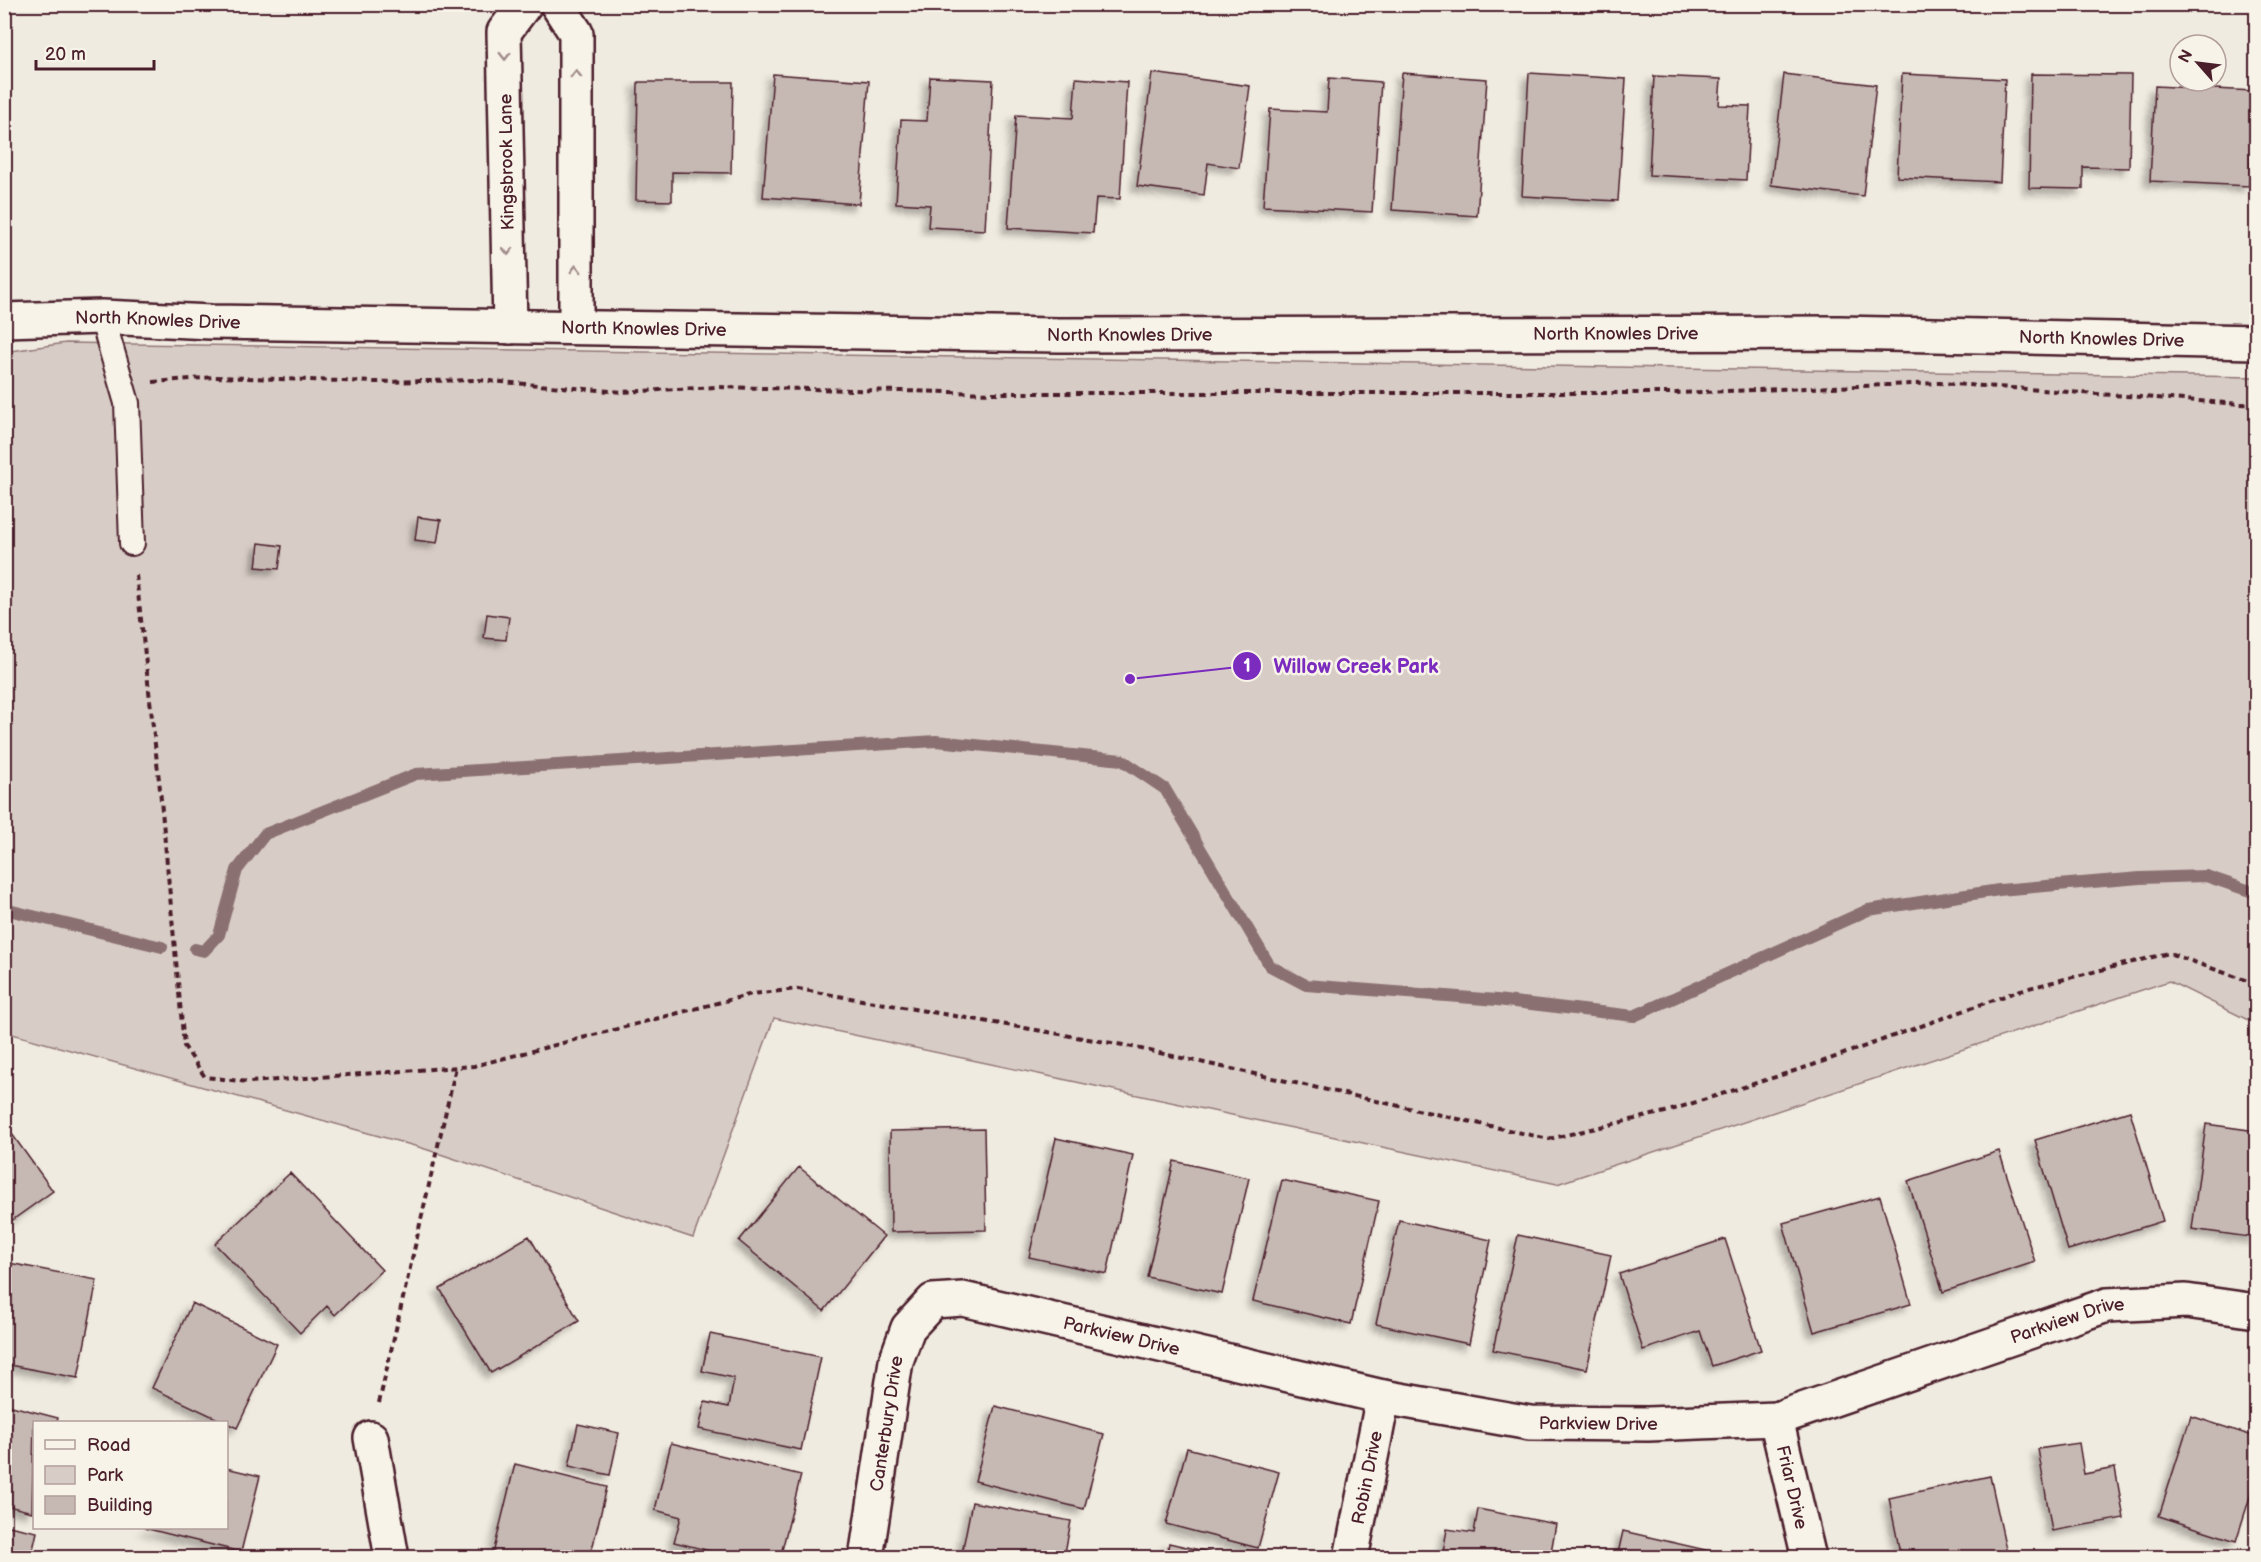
<svg xmlns="http://www.w3.org/2000/svg" width="2261" height="1562" viewBox="0 0 2261 1562" font-family="'Balsamiq Sans',sans-serif">
<defs>
<filter id="shadow"><feDropShadow dx="-5.5" dy="5.5" stdDeviation="3" flood-color="#0004"/></filter>
</defs>
<rect width="100%" height="100%" fill="#f0ebe0"/>
<filter id="ink" filterUnits="userSpaceOnUse"><feTurbulence type="fractalNoise" baseFrequency=".0167" numOctaves="2"/><feDisplacementMap in="SourceGraphic" scale="12" xChannelSelector="R" yChannelSelector="G"/><feConvolveMatrix kernelMatrix="1 2 1 2 8 2 1 2 1" color-interpolation-filters="sRGB"/></filter>
<g filter="url(#ink)">
<path fill="#d8cdc6" stroke="#917678" stroke-width="1.5" d="M66,343l2190,34v647l-87,-43 -612,203 -783,-166 -81,220 -271,-90 -417,-116 -1,-680z"/>
<g fill="none" stroke-linecap="round" stroke-linejoin="round">
<path stroke="#8b6f72" stroke-width="12" d="M4,909l158,38
M195,949l9,2 15,-16 18,-65 28,-36 151,-60 520,-33 186,19 43,29 105,177 36,19 191,15 137,16 234,-106 131,-20 141,-12 66,-2 50,17"/>
</g>
<path fill="#c6b8b3" stroke="#4a1f2b" stroke-width="1.5" filter="url(#shadow)" d="M1152,73l98,13 -11,82 -31,-5 -4,32 -67,-9z
M1402,73l85,6 -10,137 -85,-6z
M1529,73l97,6 -8,122 -96,-5z
M773,74l96,7 -10,123 -96,-7z
M1784,74l92,11 -13,111 -92,-11z
M1902,74l103,5 -5,103 -103,-5z
M2031,74l100,1 -2,93 -46,-1v22l-54,-1z
M1654,76l67,3 -2,26 31,1 -4,74 -97,-5z
M930,77l63,3 -8,150 -57,-3 2,-22 -34,-2 5,-83 26,1z
M1076,78l51,4 -7,117 -24,-1 -3,35 -85,-5 8,-113 57,3z
M1329,78l52,4 -9,130 -109,-6 7,-97 57,3z
M638,82h95l-2,91 -59,-1v29l-36,-1z
M2155,86l99,5 -5,95 -99,-5z
M418,517l23,3 -4,23 -22,-3z
M259,543l23,3 -3,23 -23,-2z
M487,614l22,3 -3,23 -22,-2z
M2130,1111l33,110 -95,29 -33,-110z
M4,1123l49,68 -49,35z
M2206,1124l50,7v107l-64,-9z
M984,1129l2,101 -95,2 -1,-101z
M1056,1138l77,17 -26,119 -78,-17z
M1999,1151l36,111 -92,30 -35,-111z
M1174,1161l75,17 -27,116 -75,-17z
M799,1167l85,69 -60,75 -85,-70z
M290,1173l92,97 -47,45 -8,-9 -27,27 -85,-89z
M1282,1180l97,21 -28,123 -98,-23z
M1880,1196l31,108 -97,28 -31,-109z
M1399,1220l92,20 -22,104 -93,-20z
M1518,1235l93,20 -24,114 -94,-19z
M529,1236l50,85 -88,52 -51,-84z
M1725,1239l36,111 -49,16 -12,-35 -57,19 -24,-76z
M4,1262l93,18 -19,98 -74,-14z
M192,1303l85,41 -40,84 -85,-40z
M710,1334l111,23 -20,93 -102,-21 6,-27 24,5 5,-29 -32,-7z
M4,1404l54,14 -1,4h-23l-2,90 -28,-7z
M995,1406l109,28 -20,75 -109,-28z
M2191,1416l65,21v41l-20,63 -77,-25z
M578,1424l41,9 -9,42 -41,-9z
M671,1443l130,32 -21,83h-42l-64,-16 7,-25 -26,-7z
M2079,1443l5,31 31,-6 9,50 -72,13 -14,-82z
M1187,1448l92,24 -21,76 -92,-24z
M515,1464l92,23 -17,71h-98z
M226,1468l34,8 -19,76 -97,-24h82z
M1990,1476l18,82h-107l-12,-60z
M972,1502l99,19 -7,37h-103z
M1478,1509l78,15 -6,34h-108l5,-29 27,4z
M4,1525l33,7 -6,26h-27z
M1623,1531l87,20 -1,7h-92z
M1169,1543l65,15h-68z"/>
<g fill="none" stroke-linecap="round" stroke-linejoin="round">
<defs>
<path id="service" d="M102,317l25,86 5,140"/>
<g id="minor">
<path d="M557,4l19,29v294"/>
<path d="M510,327l-6,-295 21,-28"/>
<path id="s1" d="M1776,1419l33,139"/>
<path d="M371,1438l21,120"/>
<path id="s2" d="M866,1558l30,-197 12,-33 25,-27 30,-2 420,98 147,26 118,1 128,-5 331,-114 79,-4 70,10"/>
<path id="s3" d="M1351,1558l32,-161"/>
</g>
<g id="tertiary">
<path id="s4" d="M4,320l98,-3 109,5 848,13 780,-2 417,9"/>
</g>
</defs>
<use href="#service" stroke="#4a1f2b" stroke-width="28"/>
<use href="#minor" stroke="#4a1f2b" stroke-width="38"/>
<use href="#tertiary" stroke="#4a1f2b" stroke-width="38"/>
<path stroke="#4a1f2b" stroke-width="4" stroke-dasharray="6 4.5" stroke-linecap="butt" d="M153,382l62,-5 160,5 103,-2 144,12 94,-5 279,6h681l264,-10 316,22
M136,575l24,214 24,257 21,31 44,5 225,-16 278,-72 46,-5 325,56 426,94 116,-27 148,-47 208,-75 148,-37 87,31
M379,1403l77,-336"/>
<use href="#service" stroke="#f7f3e8" stroke-width="24"/>
<use href="#minor" stroke="#f7f3e8" stroke-width="33"/>
<use href="#tertiary" stroke="#f7f3e8" stroke-width="33"/>
</g>
<defs><path id="oneway-chevron" d="M-2-3.5L2.5 0L-2 3.5" fill="none" stroke-width="1.6" stroke-linecap="round" stroke-linejoin="round" transform="scale(1.5)"/></defs>
<g stroke="#a0898a">
<use href="#oneway-chevron" transform="translate(505 56) rotate(89)"/>
<use href="#oneway-chevron" transform="translate(576 74) rotate(-90)"/>
<use href="#oneway-chevron" transform="translate(508 251) rotate(89)"/>
<use href="#oneway-chevron" transform="translate(576 269) rotate(-90)"/>
</g>
</g>
<g text-anchor="middle" dominant-baseline="central" stroke-width="5" stroke-linejoin="round" paint-order="stroke">
<g font-size="18" fill="#4a1f2b" stroke="#f7f3e8">
<text transform="translate(507 162) rotate(-91)">Kingsbrook Lane</text>
<text stroke="none"><textPath href="#s4" startOffset="154">North Knowles Drive</textPath></text>
<text stroke="none"><textPath href="#s4" startOffset="640">North Knowles Drive</textPath></text>
<text stroke="none"><textPath href="#s4" startOffset="1612">North Knowles Drive</textPath></text>
<text stroke="none"><textPath href="#s4" startOffset="1126">North Knowles Drive</textPath></text>
<text stroke="none"><textPath href="#s4" startOffset="2098">North Knowles Drive</textPath></text>
<text stroke="none"><textPath href="#s2" startOffset="1436">Parkview Drive</textPath></text>
<text stroke="none"><textPath href="#s2" startOffset="464">Parkview Drive</textPath></text>
<text stroke="none"><textPath href="#s2" startOffset="950">Parkview Drive</textPath></text>
<text stroke="none"><textPath href="#s2" startOffset="136">Canterbury Drive</textPath></text>
<text stroke="none"><textPath href="#s3" startOffset="82">Robin Drive</textPath></text>
<text stroke="none"><textPath href="#s1" startOffset="70">Friar Drive</textPath></text>
</g>
</g>
<path fill="none" stroke="#7b2cbf" stroke-width="2" d="M1130 679L1247 666"/>
<g fill="#7b2cbf" stroke="#f7f3e8" stroke-width="2">
<circle cx="1130" cy="679" r="6"/>
<circle cx="1247" cy="666" r="15"/>
</g>
<g font-size="18" text-anchor="middle" font-weight="bold" fill="#fff">
<text x="1247" y="672">1</text>
</g>
<g font-size="20" text-anchor="middle" font-weight="bold" fill="#7b2cbf" stroke="#f7f3e8" stroke-width="5" stroke-linejoin="round" paint-order="stroke">
<text x="1356" y="673">Willow Creek Park</text>
</g>
<rect width="2261" height="1562" fill="none" stroke="#f7f3e8" stroke-width="24"/>
<rect x="12" y="12" width="2237" height="1538" fill="none" stroke="#4a1f2b" stroke-width="2" filter="url(#ink)"/>
<rect x="33" y="1421" width="195" height="108" fill="#f7f3e8" stroke="#b29e9c" stroke-width="1.5"/>
<rect x="45" y="1440" width="30" height="9" fill="#f7f3e8" stroke="#b29e9c" stroke-width="1.5"/>
<text x="87" y="1451" font-size="18" fill="#4a1f2b">Road</text>
<rect x="45" y="1466" width="30" height="18" fill="#d8cdc6" stroke="#b29e9c" stroke-width="1.5"/>
<text x="87" y="1481" font-size="18" fill="#4a1f2b">Park</text>
<rect x="45" y="1496" width="30" height="18" fill="#c6b8b3" stroke="#b29e9c" stroke-width="1.5"/>
<text x="87" y="1511" font-size="18" fill="#4a1f2b">Building</text>
<g transform="translate(2198 63) rotate(298)"><circle r="28" fill="#f7f3e8" stroke="#b29e9c" stroke-width="1.5"/>
<path d="M0-4.5L10 22L0 15L-10 22Z" fill="#4a1f2b"/>
<text y="-9" font-size="16" font-weight="bold" text-anchor="middle" fill="#4a1f2b">N</text>
</g>
<path d="M36 60v9h118v-9" fill="none" stroke="#4a1f2b" stroke-width="3"/>
<text x="45" y="60" font-size="18" fill="#4a1f2b" stroke="#f7f3e8" stroke-width="4.5" paint-order="stroke">20 m</text>
</svg>
